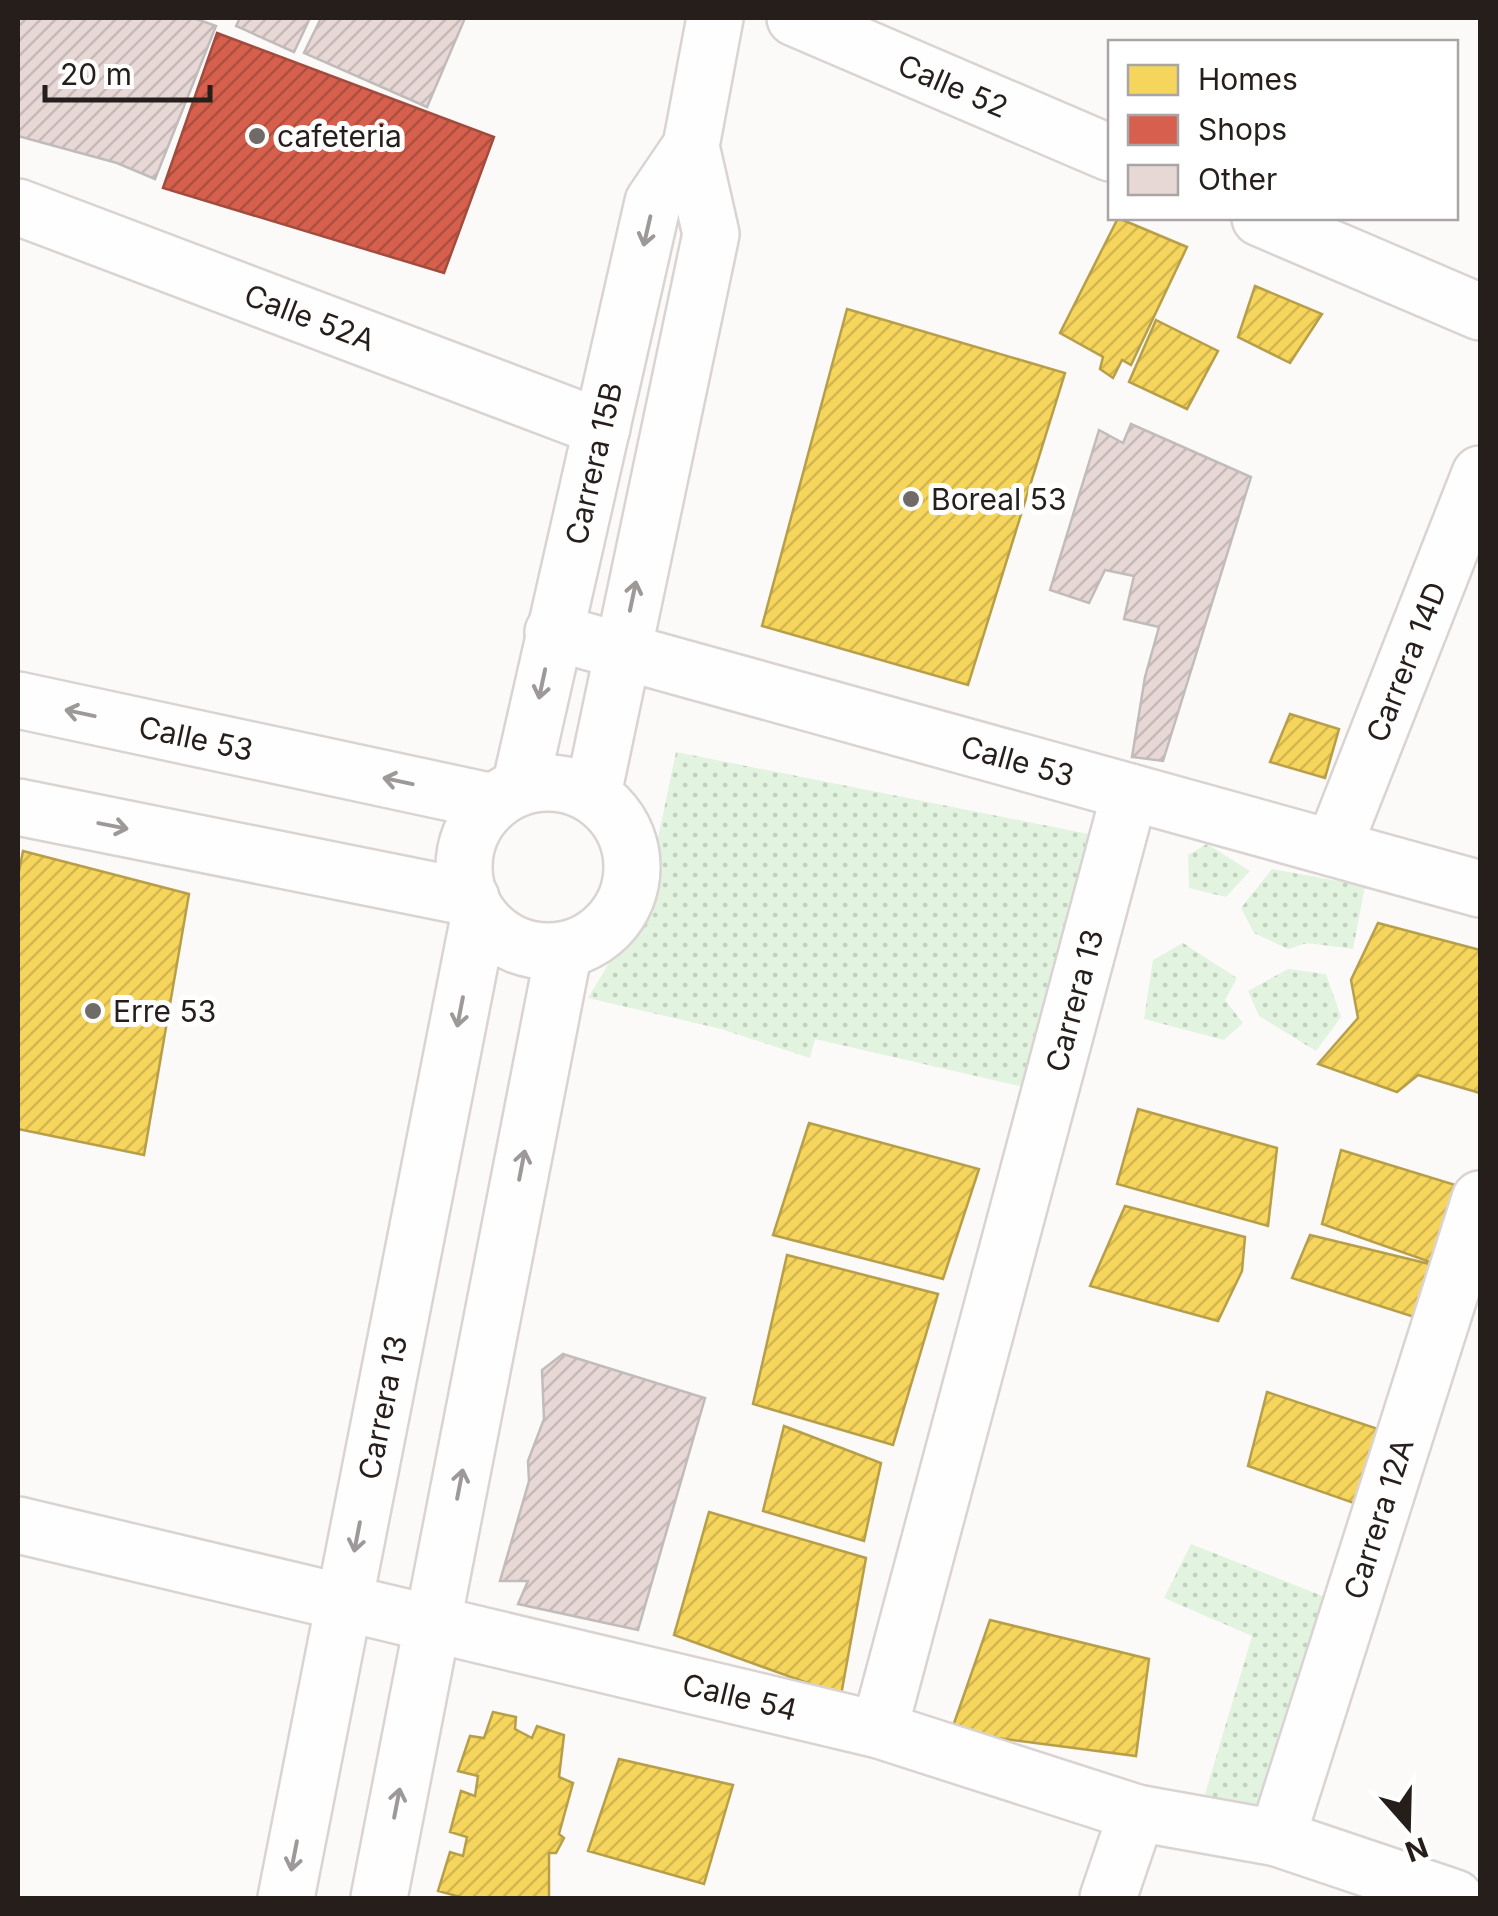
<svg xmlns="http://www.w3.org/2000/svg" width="1498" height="1916" viewBox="0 0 1498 1916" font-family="Inter,sans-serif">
<defs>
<pattern id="park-dots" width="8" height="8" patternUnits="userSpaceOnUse" patternTransform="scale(2.5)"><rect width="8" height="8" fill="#e2f3e0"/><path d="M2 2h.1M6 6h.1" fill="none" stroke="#c2d0c0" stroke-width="1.8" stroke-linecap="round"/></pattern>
<pattern id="homes-hatch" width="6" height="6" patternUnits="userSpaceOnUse" patternTransform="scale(2.5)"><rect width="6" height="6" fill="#f6d55c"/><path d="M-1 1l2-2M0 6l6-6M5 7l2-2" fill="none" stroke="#d3b64f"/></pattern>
<pattern id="shops-hatch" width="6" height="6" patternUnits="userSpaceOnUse" patternTransform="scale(2.5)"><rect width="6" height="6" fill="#d6604d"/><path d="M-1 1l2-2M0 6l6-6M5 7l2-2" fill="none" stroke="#ad4f3f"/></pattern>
<pattern id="building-hatch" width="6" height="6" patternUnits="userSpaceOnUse" patternTransform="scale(2.5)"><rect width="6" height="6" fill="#e7d8d6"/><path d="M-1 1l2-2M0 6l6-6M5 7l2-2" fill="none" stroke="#c6b9b7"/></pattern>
</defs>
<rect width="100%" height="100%" fill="#fcfaf9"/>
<path fill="url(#park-dots)" d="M676,752l438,87 -60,255 -239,-55 -5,19 -89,-29 -133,-31 56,-93z
M1207,844l43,27 -24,26 -37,-9 -1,-33z
M1272,869l93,17 -12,63 -46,-6 -19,6 -34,-16 -13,-25z
M1183,943l54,35 -12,22 18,23 -19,17 -80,-21 9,-59z
M1288,969l38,5 15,43 -25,34 -57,-35 -11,-25z
M1191,1544l172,68 -71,245 -94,-39 54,-182 -88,-38z"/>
<path fill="url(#homes-hatch)" stroke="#b79e48" stroke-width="2.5" d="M1118,218l69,29 -56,118 -9,-5 -9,18 -13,-9 3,-12 -43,-24z
M1255,286l67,28 -32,49 -52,-26z
M847,309l218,64 -97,312 -206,-59z
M1156,320l62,31 -31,58 -58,-27z
M1290,714l49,15 -14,49 -55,-16z
M23,851l166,43 -45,261 -126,-26v-253z
M1378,923l102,27v143l-62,-18 -21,17 -79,-28 40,-46 -7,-38z
M1138,1109l139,39 -9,78 -151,-42z
M809,1123l170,46 -36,110 -170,-44z
M1341,1150l134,41 -25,78 -128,-45z
M1125,1206l120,31 -3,34 -24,50 -128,-35z
M1310,1235l140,34 -20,53 -138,-44z
M787,1255l151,39 -45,151 -140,-41z
M1267,1392l123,41 -22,75 -120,-42z
M784,1426l97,37 -17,78 -101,-30z
M709,1512l157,46 -25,137 -167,-60z
M990,1620l159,39 -13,97 -185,-24z
M493,1712l23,5 -1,12 17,9 5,-12 27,9 -5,42 14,6 -14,51 5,4 -8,15h-7v45h-85l-26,-7 12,-39 13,4 4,-19 -17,-5 11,-41 14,5 3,-20 -20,-5 12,-35 14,2z
M619,1759l114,26 -29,99 -116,-33z"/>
<path fill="url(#shops-hatch)" stroke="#a14c3e" stroke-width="2.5" d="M217,33l277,104 -50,136 -281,-85z"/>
<path fill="url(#building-hatch)" stroke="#c1bcba" stroke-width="2.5" d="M18,18h176l22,8 -61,153 -38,-16 -99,-27z
M240,18h70l-16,34 -58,-26z
M321,18h144l-38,89 -123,-54z
M1131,424l120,53 -88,284 -31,-4 13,-80 14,-50 -35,-8 10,-43 -29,-6 -16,33 -39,-13 49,-160 24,13z
M563,1354l142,44 -67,232 -120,-26 10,-23h-28l29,-100 -1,-20 16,-42 -2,-49z"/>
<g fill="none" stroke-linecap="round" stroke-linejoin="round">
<defs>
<g id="minor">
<path id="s1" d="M795,18l315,135"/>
<path id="s2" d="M18,207l584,221"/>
<path d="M1260,218l220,94"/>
<path id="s3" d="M553,632l927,257"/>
<path id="s4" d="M18,700l475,102"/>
<circle cx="548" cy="867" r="84"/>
<path id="s5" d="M520,787l133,-585 38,-56"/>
<path d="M593,794l118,-560 -20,-88 24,-128"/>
<path d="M18,807l453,91"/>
<path id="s6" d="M1333,848l147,-374"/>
<path id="s7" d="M18,1525l861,205 258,83 140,25 178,60"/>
<path id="s8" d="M879,1730l251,-938"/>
<path id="s9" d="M1277,1838l203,-639"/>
<path id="s10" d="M286,1898l193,-981"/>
<path d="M379,1898l185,-948"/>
<path d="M1108,1898l29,-85"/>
</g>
</defs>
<use href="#minor" stroke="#d9d4d2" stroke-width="60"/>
<use href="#minor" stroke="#fffefe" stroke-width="55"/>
</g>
<defs><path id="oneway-shaft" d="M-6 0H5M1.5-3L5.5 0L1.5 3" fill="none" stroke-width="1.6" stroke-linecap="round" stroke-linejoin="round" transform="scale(2.5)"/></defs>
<g stroke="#9d9998">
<use href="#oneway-shaft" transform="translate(647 231) rotate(103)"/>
<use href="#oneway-shaft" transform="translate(633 596) rotate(-78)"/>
<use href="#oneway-shaft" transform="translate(542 684) rotate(102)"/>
<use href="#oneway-shaft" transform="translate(80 713) rotate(-168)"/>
<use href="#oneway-shaft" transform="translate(398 781) rotate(-168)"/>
<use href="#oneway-shaft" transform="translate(113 826) rotate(11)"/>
<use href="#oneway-shaft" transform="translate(460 1012) rotate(101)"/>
<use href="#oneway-shaft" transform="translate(522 1165) rotate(-79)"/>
<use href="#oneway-shaft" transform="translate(460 1484) rotate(-79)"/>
<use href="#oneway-shaft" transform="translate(357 1537) rotate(101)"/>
<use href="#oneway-shaft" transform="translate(397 1803) rotate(-79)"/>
<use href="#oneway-shaft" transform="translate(294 1856) rotate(101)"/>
</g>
<g fill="#706b69" stroke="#fff" stroke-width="4">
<circle cx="257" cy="136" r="10"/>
<circle cx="911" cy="499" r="10"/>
<circle cx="93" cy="1011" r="10"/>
</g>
<g text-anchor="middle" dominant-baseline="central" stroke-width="10" stroke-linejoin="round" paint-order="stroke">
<g font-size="30" fill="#251e1b" stroke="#fff">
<text stroke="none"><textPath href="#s1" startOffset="172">Calle 52</textPath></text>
<text stroke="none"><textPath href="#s2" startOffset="312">Calle 52A</textPath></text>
<text stroke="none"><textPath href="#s5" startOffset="332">Carrera 15B</textPath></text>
<text stroke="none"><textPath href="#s6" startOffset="200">Carrera 14D</textPath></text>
<text stroke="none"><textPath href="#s4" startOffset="182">Calle 53</textPath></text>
<text stroke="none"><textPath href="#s3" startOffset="482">Calle 53</textPath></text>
<text stroke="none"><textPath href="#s8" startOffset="755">Carrera 13</textPath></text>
<text stroke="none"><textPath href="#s10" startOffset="500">Carrera 13</textPath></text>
<text stroke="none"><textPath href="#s9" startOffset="335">Carrera 12A</textPath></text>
<text stroke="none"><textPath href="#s7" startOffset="742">Calle 54</textPath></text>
</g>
<g font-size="30" fill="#251e1b" stroke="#fff" text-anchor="start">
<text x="277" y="136">cafeteria</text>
<text x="931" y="499">Boreal 53</text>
<text x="113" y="1011">Erre 53</text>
</g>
</g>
<rect width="1498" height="1916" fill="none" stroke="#251e1b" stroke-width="40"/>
<rect x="1108" y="40" width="350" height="180" fill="#ffffff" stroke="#a8a5a4" stroke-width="2.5"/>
<rect x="1128" y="65" width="50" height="30" fill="#f6d55c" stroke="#a8a5a4" stroke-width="2.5"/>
<text x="1198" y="90" font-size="30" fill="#251e1b">Homes</text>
<rect x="1128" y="115" width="50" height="30" fill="#d6604d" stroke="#a8a5a4" stroke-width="2.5"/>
<text x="1198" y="140" font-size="30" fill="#251e1b">Shops</text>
<rect x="1128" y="165" width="50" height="30" fill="#e7d8d6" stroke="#a8a5a4" stroke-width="2.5"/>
<text x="1198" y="190" font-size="30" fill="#251e1b">Other</text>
<g transform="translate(1408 1826) rotate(160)" stroke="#ffffff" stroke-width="8" paint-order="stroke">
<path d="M0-8L18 38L0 25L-18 38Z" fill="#251e1b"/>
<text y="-15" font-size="28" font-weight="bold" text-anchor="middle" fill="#251e1b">N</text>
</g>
<path d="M45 85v15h165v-15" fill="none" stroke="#251e1b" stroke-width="5"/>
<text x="60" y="85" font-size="30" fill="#251e1b" stroke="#ffffff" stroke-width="8" paint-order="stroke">20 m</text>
</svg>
